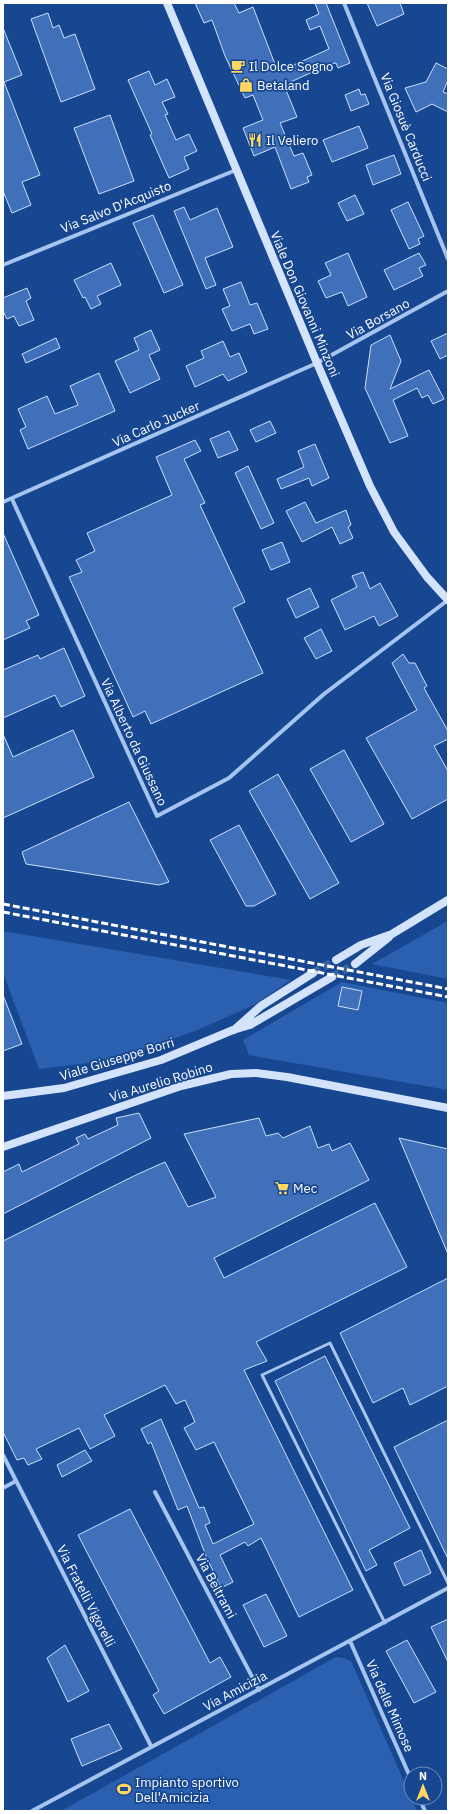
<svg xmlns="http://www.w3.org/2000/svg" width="451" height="1814" viewBox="0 0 451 1814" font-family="'IBM Plex Sans',sans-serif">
<rect width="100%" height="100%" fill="#174790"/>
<path fill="#2a60af" d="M448,921v58l-76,-15z
M3,931l288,49 -37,25 -59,26 -81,29 -75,9 -36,-96z
M342,982l106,21v87l-199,-35 -6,-15z
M336,1657l8,1 7,3 66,150h-356z"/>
<path fill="#4070b9" stroke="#ccdffb" d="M195,3h39l5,10 14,-6 25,65 51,-23 -9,-23 -10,4 -4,-10 13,-6 -4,-11h11l24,60 -12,5 -2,-5 -6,1 -46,21 13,32 -17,6 14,33 9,-3 9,22 -5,2 2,5 -18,7 -16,-42 -21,9 -11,-28 20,-8 -10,-25 -8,3 -20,-42 -13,-36 -8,3z
M367,3h33l4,11 -27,12z
M48,13l5,15 6,-3 5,13 11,-4 20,55 -34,13 -30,-83z
M3,28l19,47 -18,7 36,93 -18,7 9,23 -19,8 -9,-22z
M436,63l12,6v11l-5,12 5,2v18l-16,-8 -16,8 -11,-24 21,-6z
M149,71l6,14 12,-6 8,18 -13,5 6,12 -3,1 11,25 13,-6 8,17 -13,6 5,12 -20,9 -19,-43 2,-1 -24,-54z
M359,89l2,6 4,-1 4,10 -18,7 -6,-16z
M110,115l24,66 -35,13 -25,-66z
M359,126l9,22 -36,14 -9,-22z
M394,155l7,19 -28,11 -7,-20z
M355,195l9,19 -17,7 -9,-18z
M408,202l16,34 -6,3 2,5 -11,5 -18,-39z
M184,207l6,13 27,-12 16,39 -28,11 11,27 -10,4 -32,-78z
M153,215l30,70 -19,8 -31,-70z
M348,253l19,44 -19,9 -6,-14 -16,6 -8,-17 13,-6 -6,-12z
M419,253l7,12 -7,3 4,8 -29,14 -10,-20z
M111,263l10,22 -24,11 4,8 -10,5 -6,-12 -2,1 -9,-18z
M241,282l9,23 7,-2 11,26 -14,5 -4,-10 -18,7 -10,-22 8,-3 -7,-17z
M27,288l4,10 -5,3 8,19 -15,6 -5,-10 -7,3 -4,-8v-13z
M151,330l9,20 -11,5 11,24 -30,14 -15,-32 24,-11 -5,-12z
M448,333v22l-8,4 -9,-18z
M390,335l11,26 -11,28 39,-19 15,29 -11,5 -5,-9 -6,3 -5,-10 -24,12 15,36 -18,7 -25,-55 6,-43z
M56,338l4,10 -34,15 -4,-9z
M223,341l7,16 9,-4 8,19 -19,9 -5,-7 -28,13 -9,-21 18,-8 -3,-7z
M99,373l16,38 -87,38 -8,-19 6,-3 -8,-18 29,-13 8,18 23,-9 -8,-19z
M270,421l6,12 -20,9 -6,-12z
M229,431l9,19 -20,8 -8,-19z
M195,440l6,11 -17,8 21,44 -5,2 45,97 -12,6 30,65 -112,51 -6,-13 -12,6 -64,-140 13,-5 -6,-12 19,-9 -8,-18 85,-38 -16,-38z
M315,444l14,34 -17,8 -3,-8 -28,11 -4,-10 27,-12 -6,-16z
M248,466l26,57 -13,6 -26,-56z
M305,502l11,21 30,-13 5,15 -3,2 5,11 -13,6 -8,-17 -30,15 -16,-31z
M3,533l36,82 -13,6 4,7 -27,12z
M282,542l8,20 -19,8 -9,-20z
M363,572l7,17 10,-6 18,33 -19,10 -5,-10 -29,14 -14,-30 26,-13 -5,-11z
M310,588l9,19 -23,11 -9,-19z
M321,629l11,22 -16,8 -12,-21z
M64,648l21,48 -24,11 -6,-12 -52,23v-48l35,-15 2,4z
M403,654l6,9h6l12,23 -3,2 24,43v8l-14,7 14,25v28l-36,20 -46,-81 51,-28 -25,-47z
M73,730l21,47 -91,41v-84l10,23z
M344,750l40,74 -33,18 -41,-73z
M278,774l61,109 -29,16 -61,-108z
M129,802l40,80 -10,3 -133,-21 -4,-12z
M239,825l37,69 -22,12h-8l-36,-66z
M342,987l20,4 -4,19 -20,-4z
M3,995l19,49 -19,7z
M139,1113l12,25 -148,76v-42l16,-8 3,8 57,-28 -3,-6 9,-4 3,5 30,-14 -2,-7z
M259,1118l7,18 12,-3 5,5 27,-12 8,22 11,-4 3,7 18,-8 19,37 -155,78 10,20 151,-75 32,64 -151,75 11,19 -23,9 109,220 -54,27 -38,-79 -13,8 -3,-4 -25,13 13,27 -12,6 -15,-32 -19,-50 -9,4 -27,-68 -3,2 -7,-15 20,-10 38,89 5,-1 6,16 -5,2 8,19 41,-20 -40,-82 -18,8 -12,-22 11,-6 -10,-22 -9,4 -11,-19 -61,30 11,21 -25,13 -11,-21 -43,21 6,10 -14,6 -4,-7 -7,2 -14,-28v-191l135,-67 27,-12 23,45 28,-10 -32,-63z
M399,1138l49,11v105z
M448,1278v108l-38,19 -7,-17 -30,15 -33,-70z
M325,1356l85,172 -41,22 8,15 -11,6 -91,-190z
M448,1420v139l-54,-112z
M85,1450l7,11 -30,16 -5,-12z
M130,1509l80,154 10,-6 11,20 -67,37 -11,-19 6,-4 -81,-156z
M421,1550l10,23 -27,13 -10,-23z
M266,1594l21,42 -23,11 -21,-42z
M448,1619v43l-17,-35z
M407,1640l29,52 -22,11 -28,-52z
M65,1645l24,46 -21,11 -21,-44z
M109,1724l13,25 -40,17 -11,-27z"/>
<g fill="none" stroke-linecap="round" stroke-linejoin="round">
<path stroke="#3a63a1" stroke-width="8" stroke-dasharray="8 4" stroke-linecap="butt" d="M313,973l23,-13
M332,977l23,-13"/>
<path stroke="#a5c4f0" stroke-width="3" d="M385,1623l-123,-248 68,-32 118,240"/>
<path stroke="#a5c4f0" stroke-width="4" d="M344,3l104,256
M3,265l233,-95
M12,499l145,317 72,-38 95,-84 124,-94
M3,502l314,-139 131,-72
M3,1455l148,291
M3,1488l13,-7
M155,1492l104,198
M350,1641l61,138
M419,1798l6,13
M32,1811l416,-223"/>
<path stroke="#d3e3fb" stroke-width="8" d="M167,3l150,360 53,123 24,46 33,45 21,23
M336,960l25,-15 31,-11 56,-34
M355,964l34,-27
M234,1030l27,-24 52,-33
M3,1096l61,-8 97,-28 72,-30 17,-5 82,-48
M3,1147l178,-61 50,-12 25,-1 31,4 161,31"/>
<path stroke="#fff" stroke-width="3" stroke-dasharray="7 3" stroke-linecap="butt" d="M3,904l445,85
M3,912l445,85"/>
</g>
<defs>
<symbol id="cafe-bare" viewBox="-9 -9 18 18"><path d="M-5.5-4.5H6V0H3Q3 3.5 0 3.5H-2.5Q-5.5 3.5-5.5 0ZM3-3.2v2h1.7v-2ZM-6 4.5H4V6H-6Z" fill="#ffd864" stroke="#174790" stroke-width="2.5" paint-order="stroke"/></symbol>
<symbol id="shop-bare" viewBox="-9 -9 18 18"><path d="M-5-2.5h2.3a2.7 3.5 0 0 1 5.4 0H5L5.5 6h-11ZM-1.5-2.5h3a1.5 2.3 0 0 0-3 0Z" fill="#ffd864" stroke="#174790" stroke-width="2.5" paint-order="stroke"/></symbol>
<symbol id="restaurant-bare" viewBox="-9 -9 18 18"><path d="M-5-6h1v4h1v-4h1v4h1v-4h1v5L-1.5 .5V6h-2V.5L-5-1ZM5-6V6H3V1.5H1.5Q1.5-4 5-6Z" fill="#ffd864" stroke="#174790" stroke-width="2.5" paint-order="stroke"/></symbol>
<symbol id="supermarket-bare" viewBox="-9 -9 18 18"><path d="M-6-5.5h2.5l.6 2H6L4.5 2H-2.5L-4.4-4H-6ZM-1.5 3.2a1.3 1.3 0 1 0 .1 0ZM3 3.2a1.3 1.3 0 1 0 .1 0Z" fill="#ffd864" stroke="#174790" stroke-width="2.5" paint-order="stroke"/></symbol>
<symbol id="stadium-bare" viewBox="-9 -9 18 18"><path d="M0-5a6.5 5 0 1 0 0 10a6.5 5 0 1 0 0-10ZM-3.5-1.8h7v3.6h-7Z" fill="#ffd864" stroke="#174790" stroke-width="2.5" paint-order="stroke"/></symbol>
</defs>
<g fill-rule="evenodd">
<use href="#cafe-bare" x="228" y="56" width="20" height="20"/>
<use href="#shop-bare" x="236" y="75" width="20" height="20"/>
<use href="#restaurant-bare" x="245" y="130" width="20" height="20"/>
<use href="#supermarket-bare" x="272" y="1178" width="20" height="20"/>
<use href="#stadium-bare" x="114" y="1779" width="20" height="20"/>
</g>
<g text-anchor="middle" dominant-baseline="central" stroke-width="3.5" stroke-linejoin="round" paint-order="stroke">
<g font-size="13" fill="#fff" stroke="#174790" text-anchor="start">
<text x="249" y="66">Il Dolce Sogno</text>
<text x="257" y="85">Betaland</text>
<text x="266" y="140">Il Veliero</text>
<text x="293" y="1188">Mec</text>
<text x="135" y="1782">Impianto sportivo<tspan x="135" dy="15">Dell'Amicizia</tspan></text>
</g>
<g font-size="13" fill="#fff" stroke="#174790">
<text transform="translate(406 127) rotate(68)">Via Giosuè Carducci</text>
<text transform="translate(116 207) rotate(-22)">Via Salvo D'Acquisto</text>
<text transform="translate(305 304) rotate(67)">Viale Don Giovanni Minzoni</text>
<text transform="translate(378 319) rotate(-29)">Via Borsano</text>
<text transform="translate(156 424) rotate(-24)">Via Carlo Jucker</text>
<text transform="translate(134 742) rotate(65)">Via Alberto da Giussano</text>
<text transform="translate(117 1059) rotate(-17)">Viale Giuseppe Borri</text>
<text transform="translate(161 1082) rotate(-17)">Via Aurelio Robino</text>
<text transform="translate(216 1586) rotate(62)">Via Beltrami</text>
<text transform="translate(86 1596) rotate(63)">Via Fratelli Vigorelli</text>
<text transform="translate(235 1691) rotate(-28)">Via Amicizia</text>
<text transform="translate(390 1706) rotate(66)">Via delle Mimose</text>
</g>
</g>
<rect width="451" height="1814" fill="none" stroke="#ffffff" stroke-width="8"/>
<g transform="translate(423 1786)"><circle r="19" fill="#174790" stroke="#7491bc"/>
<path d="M0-3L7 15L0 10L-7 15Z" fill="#ffd864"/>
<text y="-6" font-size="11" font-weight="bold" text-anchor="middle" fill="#ffffff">N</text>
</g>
</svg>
